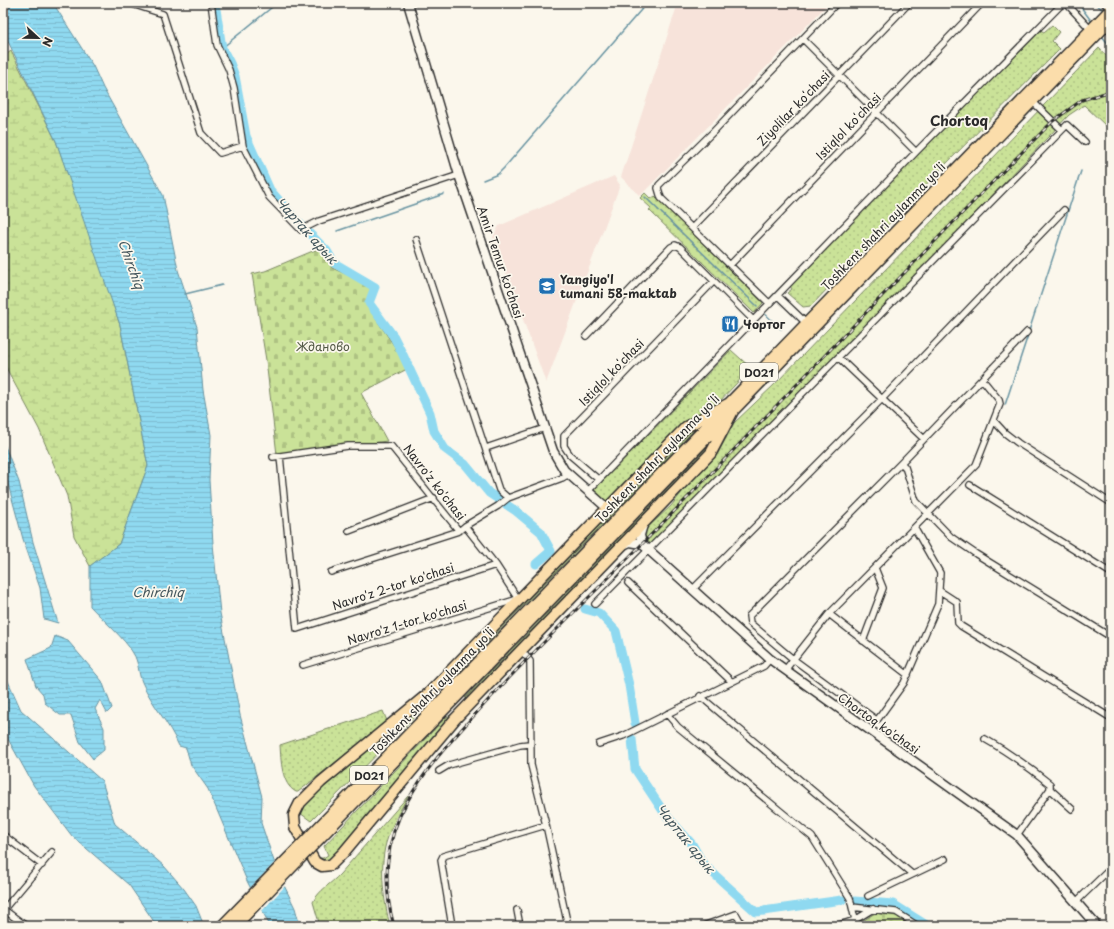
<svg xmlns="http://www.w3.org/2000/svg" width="1114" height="929" viewBox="0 0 1114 929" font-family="'Playpen Sans',sans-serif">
<defs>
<pattern id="grass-dots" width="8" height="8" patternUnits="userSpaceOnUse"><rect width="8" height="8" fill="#cae298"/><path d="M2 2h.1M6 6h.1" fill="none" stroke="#aec283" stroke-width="1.8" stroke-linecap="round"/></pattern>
<pattern id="wetland-marsh" width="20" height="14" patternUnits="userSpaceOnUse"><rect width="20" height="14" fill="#cae298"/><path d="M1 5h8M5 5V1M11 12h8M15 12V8" fill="none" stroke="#aec283"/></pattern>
<pattern id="cemetery-stones" width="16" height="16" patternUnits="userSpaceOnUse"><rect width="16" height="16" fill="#cae298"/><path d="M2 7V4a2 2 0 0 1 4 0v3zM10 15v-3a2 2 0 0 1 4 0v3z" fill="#aec283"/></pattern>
<pattern id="water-rules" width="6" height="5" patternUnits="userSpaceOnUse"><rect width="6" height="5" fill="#8fd9f0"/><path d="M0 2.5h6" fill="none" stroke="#7cbace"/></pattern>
</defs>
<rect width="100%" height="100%" fill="#fbf7ec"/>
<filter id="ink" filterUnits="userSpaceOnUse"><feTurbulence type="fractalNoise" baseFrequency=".025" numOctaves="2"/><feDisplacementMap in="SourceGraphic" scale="8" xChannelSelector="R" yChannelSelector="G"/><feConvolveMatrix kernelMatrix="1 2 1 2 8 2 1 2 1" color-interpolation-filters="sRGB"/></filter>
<g filter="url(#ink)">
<path fill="#f7e3da" d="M678,3h151l-189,193 -19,-19z
M614,176l6,9 -74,198 -53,-146 6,-11z"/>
<path fill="url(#grass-dots)" stroke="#7a8662" d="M1052,25l7,7 -7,9 8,8 -121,122 -128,135 -8,1 -16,-14 5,-4 -2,-3 248,-257 6,3z
M1099,48l12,13v55l-4,11 -23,-22 -15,10 -231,242 -188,189 -6,-9 3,-9 24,-22 15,-19 32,-34 16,-30 41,-39z
M645,193l6,6 4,-3 108,107 -9,10 -105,-103 2,-2 -11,-10z
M731,350l20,18 -34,36 -35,19 -76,78 -12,-11z
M698,426l-248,255 6,-12 233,-239z
M714,440l-5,12 -235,241 -9,5z
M436,690l-8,13 -117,118 -11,-8 1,-5 6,-6z
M383,711l4,10 -89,71h-2c-15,-8 -15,-32 -16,-47z
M458,711l-127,149 -8,2 -6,-4h6l5,-3 -4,-9 121,-128z
M408,796c-8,15 -17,30 -22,47 -7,26 -2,58 4,83h-70l-7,-24c6,-12 18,-18 27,-28z"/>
<path fill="url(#wetland-marsh)" stroke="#7a8662" d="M11,51l45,90 45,125 19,59 28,141 -29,78 -29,22 -16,-30 -7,-40 -28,-67 -36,-67v-305z"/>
<path fill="url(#cemetery-stones)" stroke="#7a8662" d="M320,248l7,8 5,12 38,17 2,4 -6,15 43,64 -48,25 26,48 -110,14 -11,-95 -14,-86 13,-3z
M875,913l22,3 16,10h-58z"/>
<path fill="url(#water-rules)" stroke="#6793a1" d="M3,3h50l40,63 10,22 60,107 15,75 19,57 6,63 8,45 -2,45 4,64 7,69 8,40 12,62 22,82 -1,26 17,50 17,35 5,18h-30l-23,-45 -39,-92 -17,-24 -5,-17 -7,-2c-10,-23 -27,-41 -37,-64 -4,-9 -3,-20 -9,-29 -7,-13 -32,-35 -43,-47v-40l29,-22 29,-78 -28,-141 -64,-184 -53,-110z
M3,441l16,41 14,60 25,81 -14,-4 -4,-31 -17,-49 -15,-55 -5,-12z
M55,636l13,5 34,40 10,27 -5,5 -7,-13 -5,9 9,19v22l-11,9 -13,-17 -9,-27h-11l-15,-12 -2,-9 -7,-8 -9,-27 24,-11z
M3,670l18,40 81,71 13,43 49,42 20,23 12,17 8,20h-47l-28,-41 -57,-49 -38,-50 -31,-56z"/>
<path fill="#fbf7ec" d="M276,861l10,24 -25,27 -12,-23z"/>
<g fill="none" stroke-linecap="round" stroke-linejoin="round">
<path stroke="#6793a1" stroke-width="1.5" d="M1078,3l14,19
M1095,3l9,8
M1101,35l10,12
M222,48l55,-45
M483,180l15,-6 6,-6 143,-165
M645,197l112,109
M337,231l107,-37
M185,294l37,-9
M764,313l17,16
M1029,331l52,-160
M1005,405l23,-70"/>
<path stroke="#8fd9f0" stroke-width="9" d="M215,3l7,45 8,15 5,13 11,60 24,54 24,28 33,33 7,12 41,24 -6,16 25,34 9,18 27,58 4,18 11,18 20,15 24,29 27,18 25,21 10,19 -15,13
M585,609l14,4 17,18 13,54 6,38
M632,739l3,30 30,45 27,30 11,20 53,48 86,-12
M854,901l39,3 35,22"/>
<defs>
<path id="street" d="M129,3l34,11 38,119 19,20 23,-7
M211,3l6,42 12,25 5,18 9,58 26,51 32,33 18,-9 140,-46
M1066,3l25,27
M1104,3l7,6
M803,39l113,113
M1033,102l29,28
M692,228l217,-225
M416,239l83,251 9,8
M730,265l252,-262
M778,296l28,27
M770,304l-109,-106 -3,-10 1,-3 54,-53 124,-129
M586,336l85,-89 4,-2 5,2 73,73
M839,358l85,81
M994,421l11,12 13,10 93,60
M486,448l59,-20
M280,456l17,173 199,-64
M273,457l75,-11h43l68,85 6,-5 31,39 22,34 -215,66
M901,463l4,4 11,34 35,36 25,17 135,83
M599,480l-29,-25 -6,-9v-10l150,-155
M970,485l141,88
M588,491l328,-339 147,-149
M465,526l33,-20 10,-8 54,-20 7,-4
M915,529l25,44 -2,31 -34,79 -26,36h-3l-82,-60 -43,-36 -1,-7 152,-153 126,-131
M349,531l85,-33
M331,572l128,-41
M628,583l104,99
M692,590l189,-190 183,-190
M940,591l17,11 1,21 3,3 150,92
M595,604l472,-479 18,17
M829,614l79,61
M863,641l20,-53 -8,-20
M521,650l9,11 1,104 15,60 22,101
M785,670l44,-56 147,-149 24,-61 -1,-4 -17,-21
M700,696l212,178
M667,714l11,13 134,110 38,61 5,22 -19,6
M985,739c23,13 44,28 65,45v5l22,20
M599,744l24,-8 141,-70 6,-7
M439,771l10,-6 71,-20 9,-1
M3,835l39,30
M1017,835l33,-46
M868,896l77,-37
M1076,902l35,-34
M852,907l44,5 22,14
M3,909l23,17
M4,909l48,-57
M517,910l3,16
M855,920l18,-11
M452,926l-11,-66 2,-4 103,-31
M703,926l33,-12 7,12"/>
<path id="secondary" d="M408,3l51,172 94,276 11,19 43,38
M642,544l128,115 247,176 80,91
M623,545l7,-3 12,2 -2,-9 3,-10"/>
<path id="highway" d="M728,404l-42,23 -257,266 -108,89 -21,21 -6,12 1,12 20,35 7,4 9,-1 13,-13 111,-133 256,-266 22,-42
M313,833l798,-824
M319,839l792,-819"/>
</defs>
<use href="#street" stroke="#2b2b2b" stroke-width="8"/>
<use href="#secondary" stroke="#2b2b2b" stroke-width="11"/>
<use href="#highway" stroke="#2b2b2b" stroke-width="13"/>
<use href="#street" stroke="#fbf7ec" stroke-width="5.5"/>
<use href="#secondary" stroke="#fbf7ec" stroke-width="8"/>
<use href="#highway" stroke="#fbddab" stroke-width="10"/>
<defs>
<path id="rail" d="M394,926c-12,-42 -9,-86 13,-124 19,-35 47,-64 73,-93 52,-57 108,-110 162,-165 138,-140 272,-284 411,-423l29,-21 29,-9"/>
</defs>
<use href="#rail" stroke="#2b2b2b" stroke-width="3"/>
<use href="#rail" stroke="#fbf7ec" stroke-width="1.5" stroke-dasharray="4.5" stroke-linecap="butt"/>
<defs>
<path id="highway-bridge" d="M222,926l91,-93
M235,926l84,-87"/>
</defs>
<use href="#highway-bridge" stroke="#2b2b2b" stroke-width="13" stroke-linecap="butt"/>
<use href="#highway-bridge" stroke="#fbddab" stroke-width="10"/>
</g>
</g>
<defs>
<symbol id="school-square" viewBox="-11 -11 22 22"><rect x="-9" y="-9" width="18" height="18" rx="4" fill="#1f6fb2" stroke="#fbf7ec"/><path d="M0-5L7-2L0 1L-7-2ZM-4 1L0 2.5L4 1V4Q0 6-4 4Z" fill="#fff"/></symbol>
<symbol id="restaurant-square" viewBox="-11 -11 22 22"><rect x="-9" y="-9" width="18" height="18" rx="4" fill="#1f6fb2" stroke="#fbf7ec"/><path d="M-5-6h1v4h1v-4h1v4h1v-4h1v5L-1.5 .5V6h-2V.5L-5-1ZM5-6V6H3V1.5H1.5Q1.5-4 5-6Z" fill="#fff"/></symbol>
</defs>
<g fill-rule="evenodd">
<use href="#school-square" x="537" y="276" width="20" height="20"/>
<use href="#restaurant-square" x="720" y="314" width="20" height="20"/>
</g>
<g text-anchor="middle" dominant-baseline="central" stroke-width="3.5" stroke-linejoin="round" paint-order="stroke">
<g fill="#fbf7ec" stroke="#696865" stroke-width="1">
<rect x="740" y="363" width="38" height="18" rx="3"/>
<rect x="350" y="766" width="38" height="18" rx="3"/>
</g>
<g font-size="11" font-weight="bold" fill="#2b2b2b">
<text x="759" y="372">D021</text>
<text x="369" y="775">D021</text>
</g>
<g font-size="12" fill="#2b2b2b" stroke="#fbf7ec">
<text transform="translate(793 108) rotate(-46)">Ziyolilar koʻchasi</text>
<text transform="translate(848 126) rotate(-46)">Istiqlol koʻchasi</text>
<text transform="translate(883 226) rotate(-46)">Toshkent shahri aylanma yoʻli</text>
<text transform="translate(501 262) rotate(71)">Amir Temur ko'chasi</text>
<text transform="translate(611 372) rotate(-46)">Istiqlol koʻchasi</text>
<text transform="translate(657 458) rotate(-46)">Toshkent shahri aylanma yoʻli</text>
<text transform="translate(435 482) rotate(52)">Navro'z ko'chasi</text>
<text transform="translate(393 586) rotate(-18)">Navro'z 2-tor ko'chasi</text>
<text transform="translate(407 622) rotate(-17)">Navro'z 1-tor ko'chasi</text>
<text transform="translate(432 691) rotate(-46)">Toshkent shahri aylanma yoʻli</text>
<text transform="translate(879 723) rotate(35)">Chortoq ko'chasi</text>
</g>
<g font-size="12" font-weight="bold" fill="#2b2b2b" stroke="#fbf7ec" text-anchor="start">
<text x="560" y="279">Yangiyo'l<tspan x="560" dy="14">tumani 58-maktab</tspan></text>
<text x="743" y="324">Чортог</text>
</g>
<g font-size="12" fill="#535946" stroke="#fbf7ec">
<text x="323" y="346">Жданово</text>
</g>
<g font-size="13" font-style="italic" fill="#44565c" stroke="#fbf7ec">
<text transform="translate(307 230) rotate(48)">Чартак арык</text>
<text transform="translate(132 264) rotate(70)">Chirchiq</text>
<text x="158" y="591">Chirchiq</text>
<text transform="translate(686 838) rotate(51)">Чартак арык</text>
</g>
<g font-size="14" font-weight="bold" fill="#2b2b2b" stroke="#fbf7ec">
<text x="959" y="120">Chortoq</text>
</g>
</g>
<rect width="1114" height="929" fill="none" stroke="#fbf7ec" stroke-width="16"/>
<rect x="8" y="8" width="1098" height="913" fill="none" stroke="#2b2b2b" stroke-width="1.5" filter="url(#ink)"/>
<g transform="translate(38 38) rotate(112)" stroke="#fbf7ec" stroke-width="3" paint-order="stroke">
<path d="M0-3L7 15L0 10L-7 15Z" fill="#2b2b2b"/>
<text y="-6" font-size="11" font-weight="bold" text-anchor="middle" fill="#2b2b2b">N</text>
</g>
</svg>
